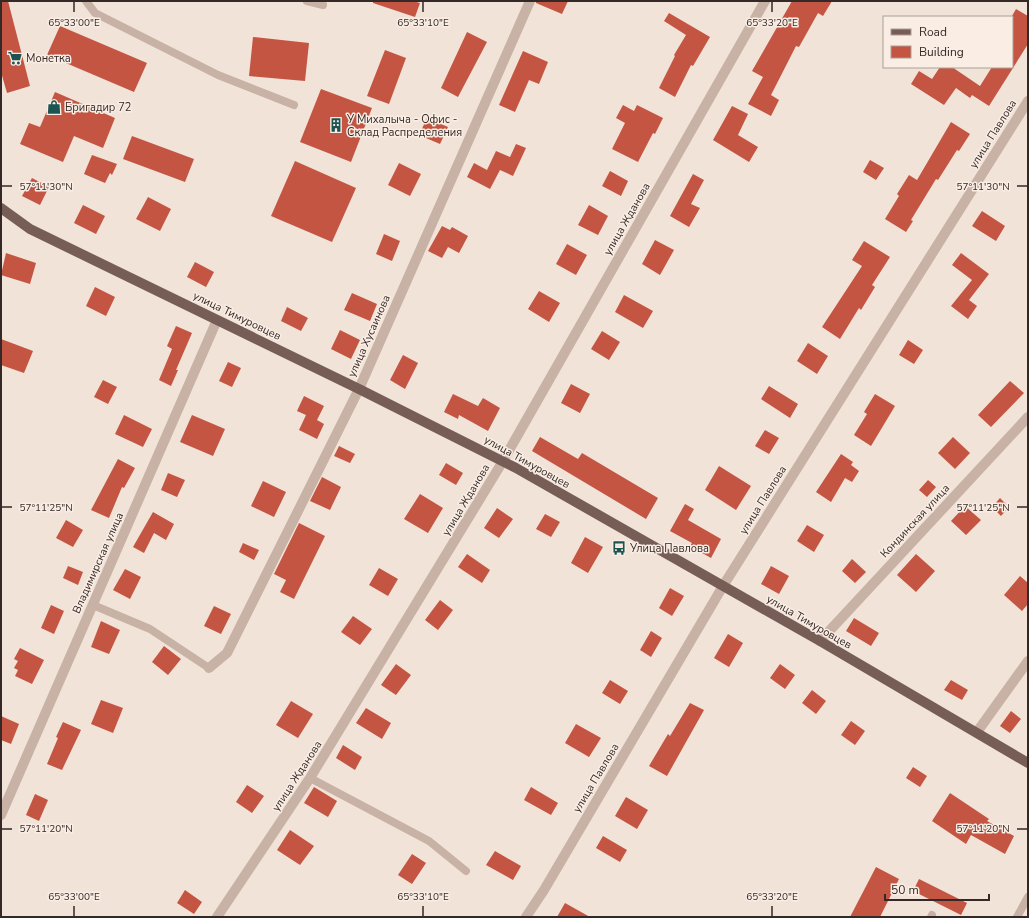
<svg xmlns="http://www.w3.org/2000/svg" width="1029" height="918" viewBox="0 0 1029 918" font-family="'Nunito Sans',sans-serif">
<rect width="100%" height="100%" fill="#f1e3d8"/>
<path fill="#c45543" d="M1,1h7l22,85 -23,7 -6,-21z
M373,1h40l7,2 -5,14 -42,-14z
M536,1h32l-6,13 -26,-11z
M792,1h40l-9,15 -5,-3 -19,34 -3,-1 -25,49 8,5 -8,16 -23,-12 15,-27 -11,-6z
M1016,9l12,7v28l-39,62 -17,-11 -2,3 -14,-10 -12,17 -33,-21 8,-13 13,8 8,-12h12l28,19 12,-19h20v-51z
M669,13l41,24 -17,29 -2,-1 -16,32 -16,-9 16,-32 -1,-1 12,-20 -22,-14z
M60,26l87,37 -13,29 -87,-37z
M467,32l20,10 -29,55 -17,-9z
M253,37l56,6 -4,38 -56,-5z
M385,50l21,8 -17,46 -22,-8z
M523,51l25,11 -9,22 -10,-4 -14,32 -16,-7z
M321,89l51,19 -21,54 -51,-20z
M55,92l60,26 -12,30 -29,-12 -11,26 -43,-18 9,-21 11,4z
M623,105l11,6 3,-6 26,13 -8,16 -2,-1 -15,29 -26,-13 13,-26 -9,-5z
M732,106l16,8 -10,21 20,12 -9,15 -36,-22z
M427,118l21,9 -8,17 -21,-9z
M951,122l19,12 -11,17 -2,-1 -19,30 -2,-1 -25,41 2,1 -7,11 -21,-13 14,-23 -2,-2 12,-19 8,5z
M132,136l62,23 -9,23 -62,-23z
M516,144l10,4 -13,28 -13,-6 -10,19 -23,-12 7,-14 13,7 9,-19 14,6z
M92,155l25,9 -5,11 -2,-2 -5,10 -21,-9z
M870,160l14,8 -8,12 -13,-8z
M295,161l61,27 -24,54 -61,-26z
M399,163l22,11 -11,22 -22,-11z
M610,171l18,10 -7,15 -19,-10z
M693,174l11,6 -13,24 9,4 -11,19 -19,-11z
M32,178l17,9 -9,18 -18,-9z
M148,197l23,12 -11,22 -24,-12z
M83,205l22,11 -9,18 -22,-11z
M589,205l19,11 -10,19 -20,-10z
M982,211l23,15 -9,15 -24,-15z
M442,226l8,4 2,-3 16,9 -9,17 -11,-6 -6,11 -14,-7z
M384,234l16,7 -8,20 -16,-7z
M655,240l19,10 -14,25 -18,-11z
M864,241l26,16 -18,28 3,2 -14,23 -2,-2 -19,31 -18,-12 40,-61 -10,-6z
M567,244l20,11 -11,20 -20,-11z
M6,253l30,10 -6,21 -29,-9z
M961,253l28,21 -20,26 8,6 -9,13 -17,-13 21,-26 -20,-15z
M195,262l19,10 -8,15 -19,-10z
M95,287l20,10 -9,19 -20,-10z
M539,291l21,12 -11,19 -21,-13z
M352,293l25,11 -7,17 -26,-11z
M624,295l29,16 -10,17 -28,-16z
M287,307l21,11 -7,13 -20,-10z
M176,326l16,7 -16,37h2l-7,16 -12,-6 13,-31 -5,-3z
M340,330l20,10 -9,19 -20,-10z
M602,331l18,11 -11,18 -18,-11z
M1,339l32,12 -9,22 -23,-8z
M908,340l15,10 -9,14 -15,-9z
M808,343l20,13 -11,18 -20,-13z
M403,355l15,8 -13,26 -15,-9z
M228,362l13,6 -9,19 -13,-6z
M103,380l14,7 -9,17 -14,-7z
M1010,381l14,12 -33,34 -13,-12z
M571,384l19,10 -10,19 -19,-10z
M769,386l29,18 -8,14 -29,-19z
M453,394l25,12 5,-8 17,10 -12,23 -29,-16 -1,4 -14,-7z
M875,394l20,12 -24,40 -17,-11 13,-21 -3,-2z
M304,396l20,10 -7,14 7,4 -7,15 -18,-9 7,-15 -9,-4z
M124,415l28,14 -9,18 -28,-13z
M192,415l33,14 -12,27 -33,-14z
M765,430l14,8 -10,16 -14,-8z
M540,437l38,22 4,-6 76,45 -12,21 -114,-68z
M953,437l17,16 -15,16 -17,-16z
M339,446l16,8 -5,9 -16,-7z
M841,454l12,8 -2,3 8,6 -7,11 -7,-4 -14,24 -15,-10z
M118,459l17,9 -11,20 -2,-1 -13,31 -18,-8z
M446,463l17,10 -7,12 -17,-10z
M719,466l32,20 -15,24 -31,-20z
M168,473l17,7 -8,17 -16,-7z
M322,477l19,10 -11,23 -20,-9z
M928,480l8,7 -9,10 -8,-7z
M263,481l23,11 -12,25 -23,-11z
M420,494l23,14 -15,25 -24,-14z
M1000,498l9,9 -8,9 -9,-9z
M685,504l9,5 -6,11 33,19 -10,19 -21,-12 2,-3 -22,-12z
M965,506l16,14 -15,15 -15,-14z
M497,508l16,11 -14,19 -15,-10z
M153,512l21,12 -8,16 -12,-7 -10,20 -11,-6z
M545,514l15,8 -9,15 -15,-8z
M66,520l17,10 -10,17 -17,-9z
M299,523l26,13 -31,63 -14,-7 6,-12 -12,-6z
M807,525l17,10 -10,17 -17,-11z
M585,537l18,10 -15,26 -17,-10z
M243,543l16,7 -5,10 -15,-8z
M467,554l23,16 -8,13 -24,-16z
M916,554l19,17 -19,21 -19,-17z
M852,559l14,13 -11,11 -13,-12z
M68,566l15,6 -5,13 -15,-7z
M771,566l18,10 -10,18 -18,-10z
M379,568l19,11 -10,17 -19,-11z
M125,569l16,8 -11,22 -17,-9z
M1020,576l8,7v21l-6,7 -18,-16z
M670,588l14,8 -12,20 -13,-8z
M440,600l13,10 -15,20 -13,-10z
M51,605l13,6 -10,23 -13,-6z
M214,606l17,8 -10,20 -17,-8z
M353,616l19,13 -12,16 -19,-13z
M854,618l25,15 -8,13 -25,-15z
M101,621l19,9 -11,24 -18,-7z
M651,631l11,7 -11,19 -11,-7z
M728,634l15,9 -14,24 -15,-9z
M164,646l17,13 -13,16 -16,-13z
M20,648l24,12 -12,24 -17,-8 3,-6 -4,-2 4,-7 -4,-2z
M396,664l15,11 -15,20 -15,-10z
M780,664l15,11 -10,14 -15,-11z
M610,680l18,11 -8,13 -18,-11z
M951,680l17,10 -6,10 -18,-10z
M812,690l14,11 -10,13 -14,-11z
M101,700l22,8 -10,25 -22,-9z
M291,701l22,13 -15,24 -22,-13z
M690,703l14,7 -37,66 -18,-10 19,-32 2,2z
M366,708l25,15 -9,16 -26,-16z
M1011,711l10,8 -11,14 -10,-7z
M1,716l18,8 -8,20 -10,-4z
M851,721l14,10 -10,14 -14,-10z
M63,722l18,8 -19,40 -15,-6 11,-26 -2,-1z
M576,724l25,14 -12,19 -24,-14z
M343,745l19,12 -7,13 -19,-12z
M913,767l14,9 -7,11 -14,-9z
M247,785l17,11 -12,17 -16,-11z
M314,787l23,14 -9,16 -24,-14z
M531,787l27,16 -7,12 -27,-15z
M950,793l39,26 -2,2 27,15 -9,18 -34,-19 -5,9 -34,-23z
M35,794l13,6 -9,21 -13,-6z
M626,797l22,13 -11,19 -22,-13z
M290,830l24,16 -14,19 -23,-15z
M603,836l24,14 -7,12 -24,-14z
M495,851l26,15 -8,14 -27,-15z
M412,854l14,9 -14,21 -14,-9z
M876,867l23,12 -19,38h-30z
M919,879l48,24 -6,12 -48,-24z
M185,890l17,12 -8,12 -17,-11z
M565,903l25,14h-33z"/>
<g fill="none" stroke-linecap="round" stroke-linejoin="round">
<path stroke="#c8b1a5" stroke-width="8" d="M86,1l9,12 123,62 76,30
M307,1l16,4
M93,605l57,24 59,39
M310,778l119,63 37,30
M931,917l1,-2
M1017,917l11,-20"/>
<path stroke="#c8b1a5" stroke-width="10" d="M820,641l208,-224
M209,668l18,-15 132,-264 171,-388
M977,732l51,-71
M1,815l216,-495
M217,917l93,-139 193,-317 262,-460
M526,917l18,-27 179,-304 305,-485"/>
<path stroke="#765e57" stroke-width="10" d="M1,208l29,21 329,160 157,79 304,173 208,122"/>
</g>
<path fill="none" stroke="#342926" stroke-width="1.5" d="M74,2v10M423,2v10M772,2v10M2,186h10M1017,186h10M2,507h10M1017,507h10M2,829h10M1017,829h10M74,906v10M423,906v10M772,906v10"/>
<defs>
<symbol id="supermarket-bare" viewBox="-9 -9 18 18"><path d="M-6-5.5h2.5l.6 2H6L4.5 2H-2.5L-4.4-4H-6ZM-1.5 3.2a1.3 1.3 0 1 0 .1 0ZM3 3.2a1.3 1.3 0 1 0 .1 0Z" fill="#1c5452" stroke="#f9ede4" stroke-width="2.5" paint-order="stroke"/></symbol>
<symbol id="shop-bare" viewBox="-9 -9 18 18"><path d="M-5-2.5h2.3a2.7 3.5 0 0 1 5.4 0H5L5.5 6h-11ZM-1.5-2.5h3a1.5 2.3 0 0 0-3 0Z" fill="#1c5452" stroke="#f9ede4" stroke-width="2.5" paint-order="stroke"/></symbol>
<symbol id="building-bare" viewBox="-9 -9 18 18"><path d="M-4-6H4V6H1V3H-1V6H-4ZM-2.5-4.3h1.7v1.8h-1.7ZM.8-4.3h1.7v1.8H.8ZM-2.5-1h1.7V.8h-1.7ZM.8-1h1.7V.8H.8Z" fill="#1c5452" stroke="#f9ede4" stroke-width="2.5" paint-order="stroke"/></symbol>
<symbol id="bus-bare" viewBox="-9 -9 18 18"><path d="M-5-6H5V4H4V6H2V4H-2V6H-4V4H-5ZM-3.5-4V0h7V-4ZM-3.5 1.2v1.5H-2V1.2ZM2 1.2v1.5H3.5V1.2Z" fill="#1c5452" stroke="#f9ede4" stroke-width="2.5" paint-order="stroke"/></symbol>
</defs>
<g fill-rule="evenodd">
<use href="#supermarket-bare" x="5" y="48" width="20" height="20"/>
<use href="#shop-bare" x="44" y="97" width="20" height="20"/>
<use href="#building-bare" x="326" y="115" width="20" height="20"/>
<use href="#bus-bare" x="609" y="538" width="20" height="20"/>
</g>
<g text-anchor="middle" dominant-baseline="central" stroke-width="3" stroke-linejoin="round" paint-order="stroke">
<g font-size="11" fill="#342926" stroke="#f9ede4" text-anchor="start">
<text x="26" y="58">Монетка</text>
<text x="65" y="107">Бригадир 72</text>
<text x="347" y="119">У Михалыча - Офис -<tspan x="347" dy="13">Склад Распределения</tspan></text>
<text x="630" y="548">Улица Павлова</text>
</g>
<g font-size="11" fill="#342926" stroke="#f9ede4">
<text transform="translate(993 134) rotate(-58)">улица Павлова</text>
<text transform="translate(627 219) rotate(-60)">улица Жданова</text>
<text transform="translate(237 316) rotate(26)">улица Тимуровцев</text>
<text transform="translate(369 336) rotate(-66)">улица Хусаинова</text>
<text transform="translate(527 462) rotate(29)">улица Тимуровцев</text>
<text transform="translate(466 500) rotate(-59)">улица Жданова</text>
<text transform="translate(763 500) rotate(-58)">улица Павлова</text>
<text transform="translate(915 521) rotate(-47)">Кондинская улица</text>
<text transform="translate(98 563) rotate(-66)">Владимирская улица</text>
<text transform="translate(809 622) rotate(30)">улица Тимуровцев</text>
<text transform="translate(297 776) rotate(-57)">улица Жданова</text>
<text transform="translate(596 778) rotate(-59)">улица Павлова</text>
</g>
</g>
<g font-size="10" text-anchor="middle" fill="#342926" stroke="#f9ede4" stroke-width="3" stroke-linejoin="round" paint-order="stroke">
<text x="74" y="26">65°33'00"E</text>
<text x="423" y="26">65°33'10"E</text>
<text x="772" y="26">65°33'20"E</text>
<text x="46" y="190">57°11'30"N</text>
<text x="983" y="190">57°11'30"N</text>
<text x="46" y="511">57°11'25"N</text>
<text x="983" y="511">57°11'25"N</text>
<text x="46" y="832">57°11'20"N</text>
<text x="983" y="832">57°11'20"N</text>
<text x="74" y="900">65°33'00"E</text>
<text x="423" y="900">65°33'10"E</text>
<text x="772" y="900">65°33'20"E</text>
</g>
<rect width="1029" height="918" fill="none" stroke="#342926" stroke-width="4"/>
<rect x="883" y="16" width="130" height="52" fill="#f9ede4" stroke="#aa9f98"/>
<rect x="891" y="29" width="20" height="6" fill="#765e57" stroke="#aa9f98"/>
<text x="919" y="36" font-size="12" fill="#342926">Road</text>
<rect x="891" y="46" width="20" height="12" fill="#c45543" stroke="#aa9f98"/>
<text x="919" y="56" font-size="12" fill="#342926">Building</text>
<path d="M885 894v6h104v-6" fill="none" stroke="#342926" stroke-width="2"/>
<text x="891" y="894" font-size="12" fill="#342926" stroke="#f9ede4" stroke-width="3" paint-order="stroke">50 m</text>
</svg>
